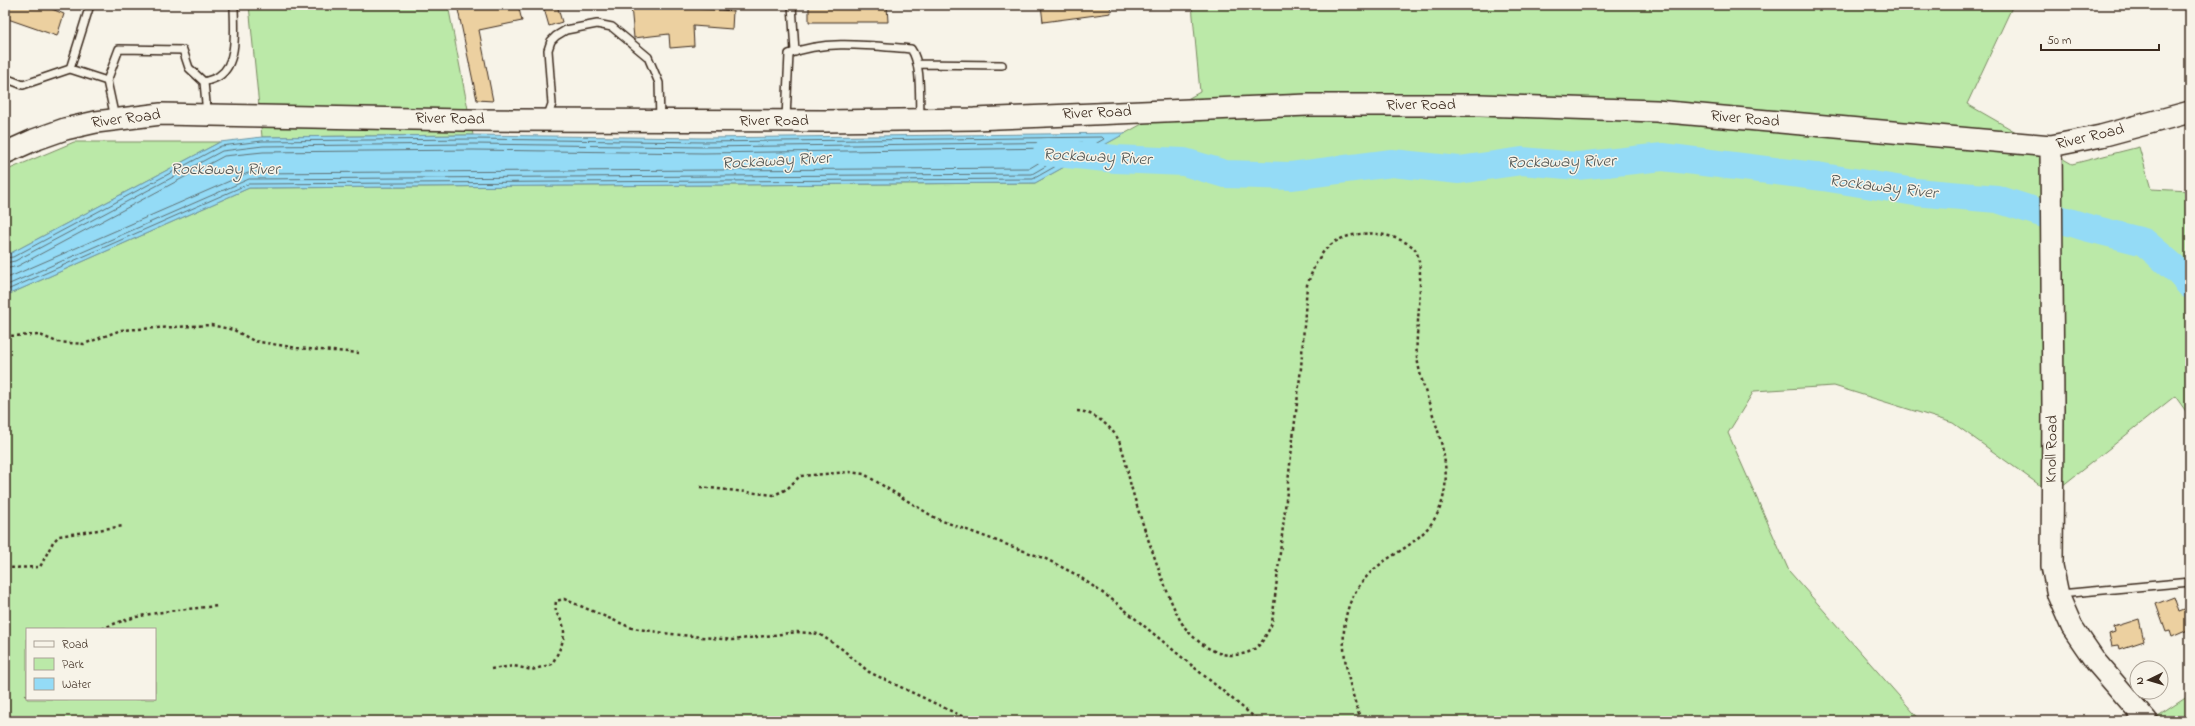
<svg xmlns="http://www.w3.org/2000/svg" width="2195" height="726" viewBox="0 0 2195 726" font-family="'Indie Flower',sans-serif">
<rect width="100%" height="100%" fill="#f7f3e8"/>
<filter id="ink" filterUnits="userSpaceOnUse"><feTurbulence type="fractalNoise" baseFrequency=".025" numOctaves="2"/><feDisplacementMap in="SourceGraphic" scale="8" xChannelSelector="R" yChannelSelector="G"/><feConvolveMatrix kernelMatrix="1 2 1 2 8 2 1 2 1" color-interpolation-filters="sRGB"/></filter>
<g filter="url(#ink)">
<path fill="#bbe9a8" stroke="#7b8a63" fill-rule="evenodd" d="M249,5h199l25,130 -211,2z
M1192,5h821l-46,99 105,60 67,-17 12,42 39,2v226l-15,-21 -123,98 -99,-71 -119,-37 -80,5 -26,42 61,138 132,150h-1916v-425l244,-108 786,-5 165,-91zM27,629h128v70h-128z
M74,142h146l-209,111 -6,1v-83z
M2190,695v26h-27l-5,-5z"/>
<path fill="#94dbf6" stroke="#7094a0" d="M1126,133l-91,50 -786,5 -244,108v-42l6,-1 209,-111 42,-5 211,-2 230,3z"/>
<g fill="none" stroke-linecap="round" stroke-linejoin="round">
<path stroke="#5f7174" stroke-width="1" d="M5,258l8,-1 208,-111 41,-5 211,-2 230,3 399,-5 2,2 -71,40 -785,5 -243,107
M5,263l10,-2 207,-110 41,-5 210,-2 230,3 379,-5 2,2 -52,30 -783,5 -244,107
M5,269l13,-3 206,-110 39,-4 210,-2 230,3 355,-5 2,2 -30,18 -782,5 -243,106"/>
<path stroke="#94dbf6" stroke-width="28" d="M1047,152l69,7 68,3 41,12 66,2 101,-13 67,7 63,-9 55,5 86,-9 160,20 92,15 82,7 88,28 59,15 34,29 12,14"/>
</g>
<path fill="#ecd0a0" stroke="#3b2a1e" d="M5,5h49l-2,4 12,5 -7,22 -52,-18z
M457,5h61l4,16 -43,9 14,71 -16,-1z
M543,5h14l5,17 -13,4z
M643,5h48v3l42,3 -1,18 -39,-3 1,20 -24,2 -1,-14 -35,4 -3,-32z
M809,5h78l1,17h-79z
M1041,5h69l1,8 -68,9z
M2174,597l5,15 11,-4v21l-18,8 -2,-6 -4,1 -10,-28z
M2139,619l5,22 -24,8 -1,-4 -7,1 -3,-12 6,-2 -1,-5z"/>
<g fill="none" stroke-linecap="round" stroke-linejoin="round">
<defs>
<path id="lane" d="M792,5l3,47
M917,64l85,1
M70,69l37,12 8,37
M5,78l18,7 47,-16 20,-64
M107,81l12,-32 64,1 6,18 15,14 3,32
M204,82c5,-2 11,-3 15,-6 20,-13 15,-50 15,-71
M547,118l5,-14 -4,-54 3,-9 5,-5 10,-6 31,-6 15,3 36,30 11,26 1,37
M786,118l3,-64c37,-15 83,-8 122,-5 11,15 8,50 9,69
M2060,594l130,-12"/>
<path id="secondary" d="M2051,146l2,261 -1,159 6,29 14,32 24,35 51,59
M5,153l29,-13 31,-11 31,-7 65,-8 302,6 363,1 148,-2 334,-14h172l176,6 395,35 50,-10 89,-24"/>
</defs>
<use href="#lane" stroke="#3b2a1e" stroke-width="10"/>
<use href="#secondary" stroke="#3b2a1e" stroke-width="24"/>
<path stroke="#3b2a1e" stroke-width="2.5" stroke-dasharray="3 3" stroke-linecap="butt" d="M5,336l35,-1 17,7 27,2 37,-14 90,-5 23,5 20,11 43,7 62,5
M1077,411c15,0 34,15 41,28 7,14 9,32 13,47 8,29 19,58 29,87 7,17 13,36 23,52 11,15 30,30 48,30 25,0 32,-12 41,-32l29,-255 6,-83c5,-12 9,-25 18,-35 21,-23 65,-20 88,-3 15,12 1,88 4,110 7,49 41,99 24,148 -8,25 -31,40 -52,53 -63,41 -48,102 -28,163
M700,487l74,8 13,-6 13,-13 49,-4 15,2 73,45 109,40 31,16 37,26 145,120
M5,568l35,-1 13,-25 6,-6 64,-10
M102,629c36,-17 76,-19 116,-23
M491,669l23,-3 18,4 20,-6c6,-11 15,-26 11,-39 -4,-12 -9,-8 -7,-24l8,-2 68,29 39,6 62,6 64,-8 22,2 23,15 27,23 103,49
M25,696l2,-1"/>
<use href="#lane" stroke="#f7f3e8" stroke-width="7"/>
<use href="#secondary" stroke="#f7f3e8" stroke-width="21"/>
</g>
</g>
<g text-anchor="middle" dominant-baseline="central" stroke-width="3" stroke-linejoin="round" paint-order="stroke">
<g font-size="16" fill="#3b2a1e" stroke="#f7f3e8">
<text x="1421" y="105">River Road</text>
<text transform="translate(1097 113) rotate(-2)">River Road</text>
<text transform="translate(126 119) rotate(-7)">River Road</text>
<text transform="translate(450 119) rotate(1)">River Road</text>
<text transform="translate(1745 119) rotate(5)">River Road</text>
<text x="774" y="121">River Road</text>
<text transform="translate(2090 137) rotate(-13)">River Road</text>
<text transform="translate(2052 449) rotate(-89)">Knoll Road</text>
</g>
<g font-size="17" font-style="italic" fill="#515654" stroke="#f7f3e8">
<text transform="translate(1097 157) rotate(3)">Rockaway River</text>
<text transform="translate(776 161) rotate(-3)">Rockaway River</text>
<text transform="translate(1561 162) rotate(-1)">Rockaway River</text>
<text x="225" y="169">Rockaway River</text>
<text transform="translate(1883 187) rotate(7)">Rockaway River</text>
</g>
</g>
<rect width="2195" height="726" fill="none" stroke="#f7f3e8" stroke-width="20"/>
<rect x="10" y="10" width="2175" height="706" fill="none" stroke="#3b2a1e" stroke-width="1.5" filter="url(#ink)"/>
<rect x="26" y="628" width="130" height="72" fill="#f7f3e8" stroke="#aca397"/>
<rect x="34" y="641" width="20" height="6" fill="#f7f3e8" stroke="#aca397"/>
<text x="62" y="648" font-size="12" fill="#3b2a1e">Road</text>
<rect x="34" y="658" width="20" height="12" fill="#bbe9a8" stroke="#aca397"/>
<text x="62" y="668" font-size="12" fill="#3b2a1e">Park</text>
<rect x="34" y="678" width="20" height="12" fill="#94dbf6" stroke="#aca397"/>
<text x="62" y="688" font-size="12" fill="#3b2a1e">Water</text>
<g transform="translate(2149 680) rotate(265)"><circle r="19" fill="#f7f3e8" stroke="#aca397"/>
<path d="M0-3L7 15L0 10L-7 15Z" fill="#3b2a1e"/>
<text y="-6" font-size="11" font-weight="bold" text-anchor="middle" fill="#3b2a1e">N</text>
</g>
<path d="M2041 44v6h118v-6" fill="none" stroke="#3b2a1e" stroke-width="2"/>
<text x="2047" y="44" font-size="12" fill="#3b2a1e" stroke="#f7f3e8" stroke-width="3" paint-order="stroke">50 m</text>
</svg>
